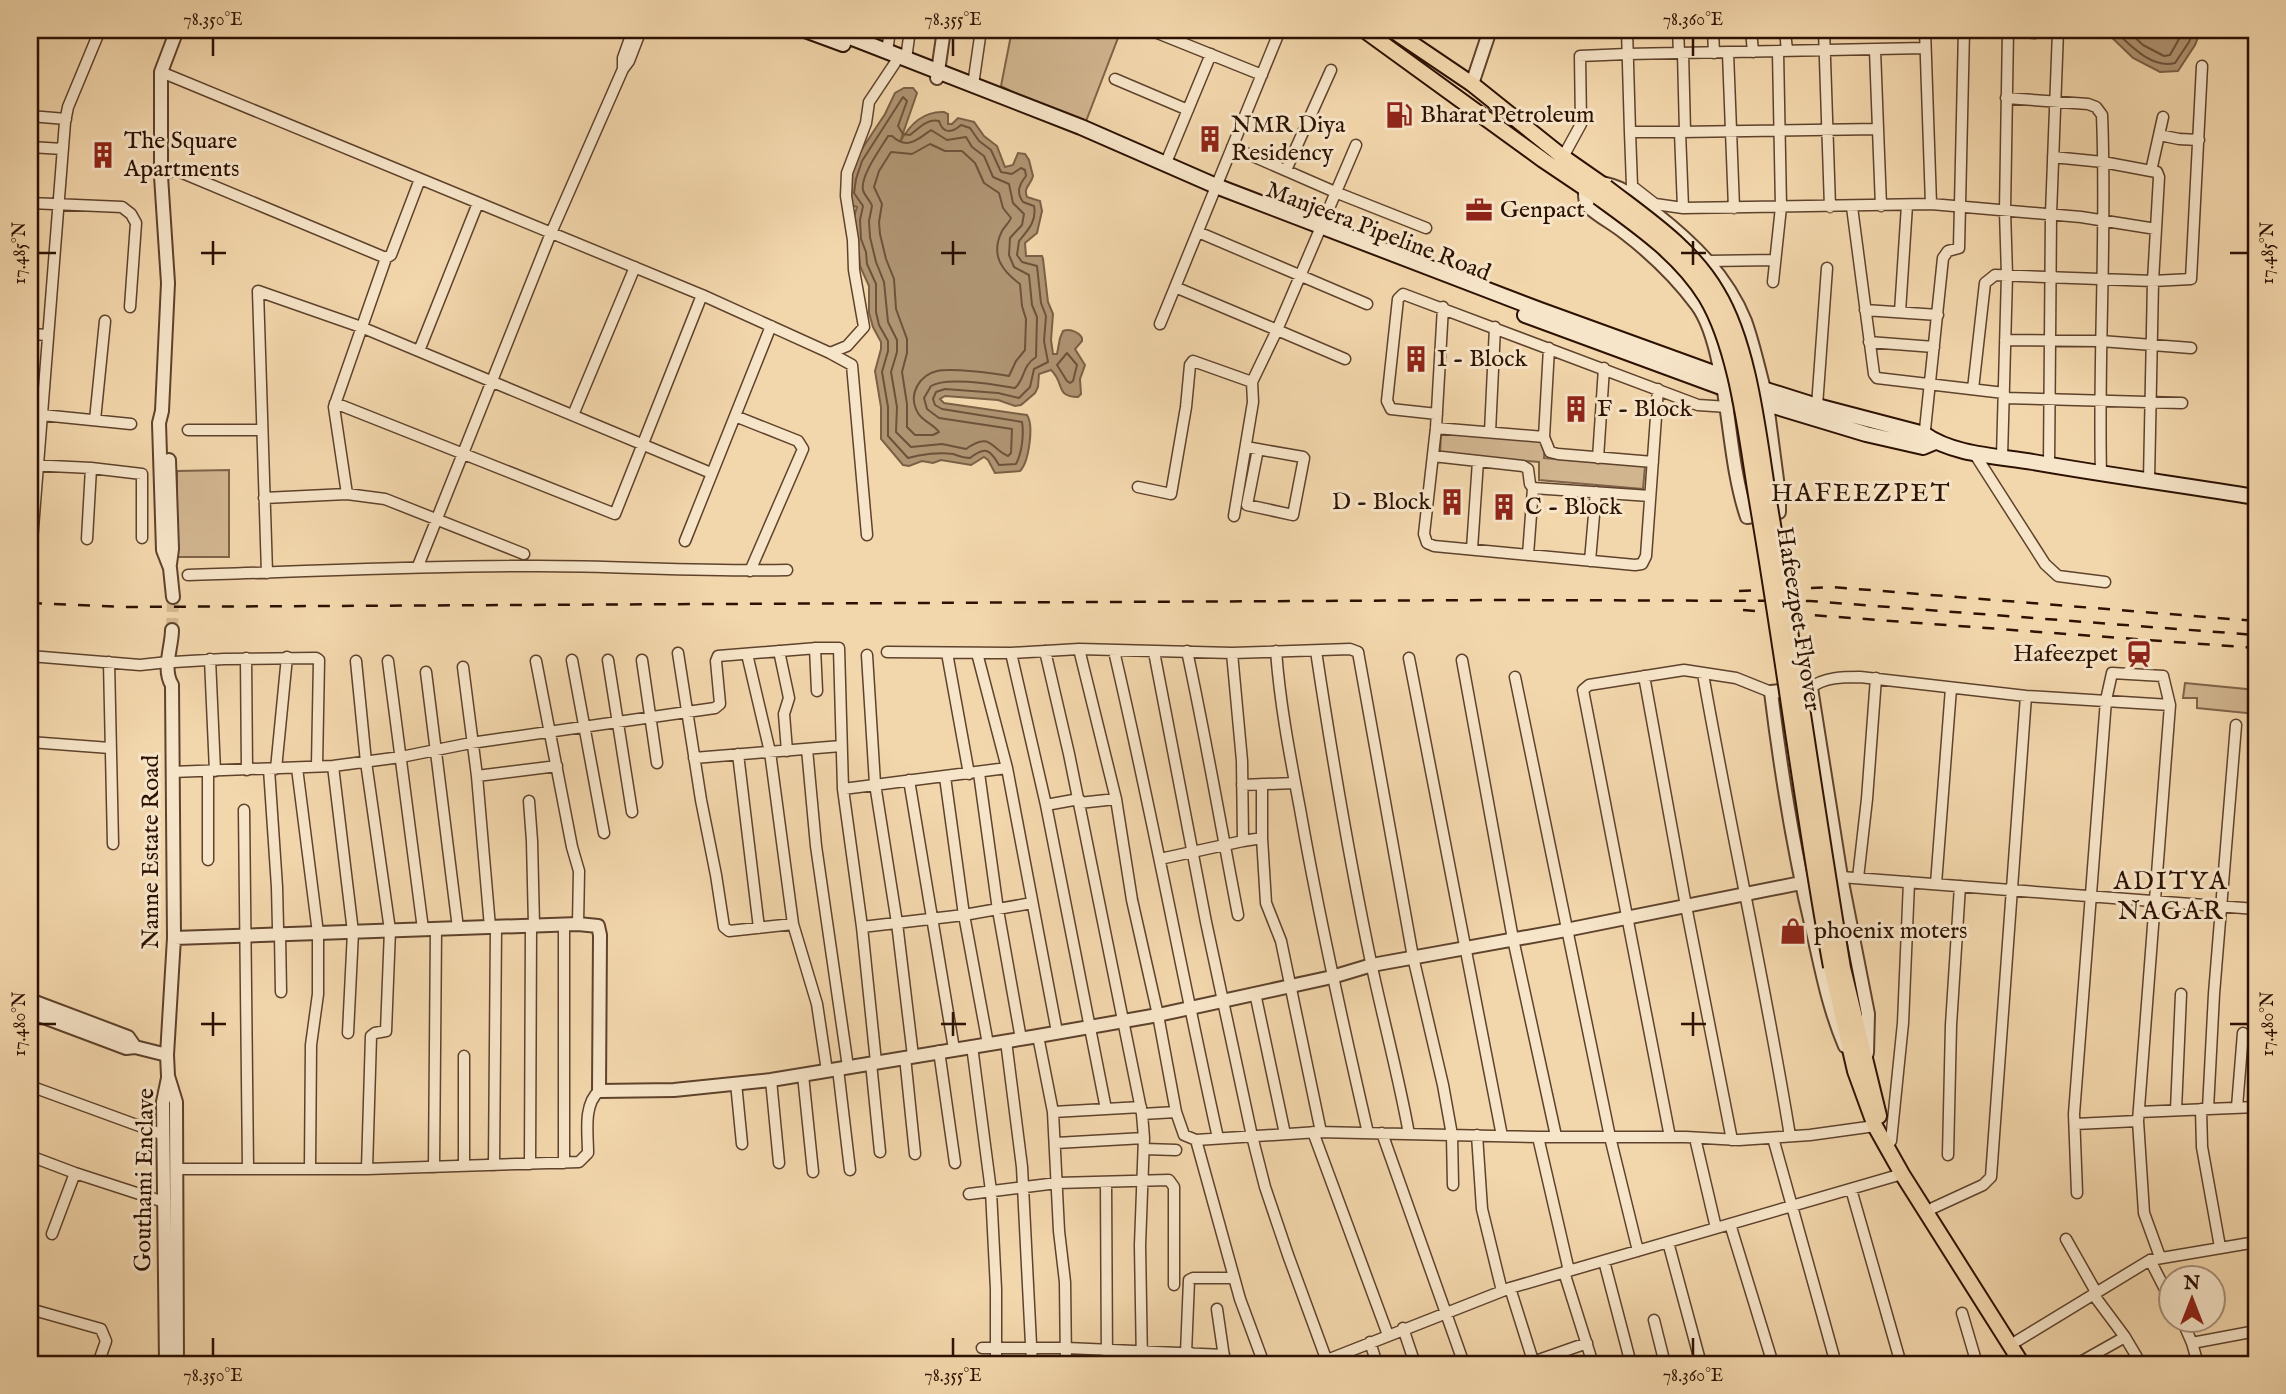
<svg xmlns="http://www.w3.org/2000/svg" width="2286" height="1394" viewBox="0 0 2286 1394" font-family="'IM FELL English',serif">
<rect width="100%" height="100%" fill="#f3d7ac"/>
<filter id="stains"><feTurbulence type="fractalNoise" baseFrequency=".00286" numOctaves="4"/><feColorMatrix values="0 0 0 0 .2 0 0 0 0 .09 0 0 0 0 .02 0 0 0 .5 -.17"/></filter>
<radialGradient id="worn" r=".72"><stop offset=".6" stop-color="#630" stop-opacity="0"/><stop offset="1" stop-color="#630" stop-opacity=".3"/></radialGradient>
<path fill="#d1b58f" stroke="#7e6348" stroke-width="2" d="M1012,30h109l-38,99 -82,-43z
M1441,433l104,8 -1,17 101,8 -2,23 -104,-9v-18l-99,-8z
M229,470v87h-52v-86z
M2185,683l71,7v24l-59,-6v-10h-14z"/>
<path fill="#af9472" stroke="#7b6045" stroke-width="2" d="M2104,30h97l-6,15 -17,26 -18,1 -27,-14z
M904,88h9l4,5 -17,49c10,-18 23,-31 44,-30l4,2v10h4l6,-6 16,4 10,14 13,10 8,21 8,-2 5,-12 7,1 4,6 4,16c-2,9 -10,11 -6,21l13,4 2,10 -5,22 -12,10 1,13h16l1,3 5,43 5,12 -2,26 2,14h4l3,-16 3,-7c6,-3 16,1 19,7v3l-7,8 10,16 -5,14 1,15 -3,3c-23,0 -13,-14 -27,-27l-12,4 -1,13 -3,6 -14,12 -6,1 -17,-6 -53,-4 -5,3 4,4 83,12c7,10 2,47 -7,56l-25,2 -7,-13 -4,-3 -13,8 -30,-5 -8,3 -11,-2 -13,5 -6,-1 -22,-26v-32l-6,-36 6,-22v-7l-8,-15 -4,-14v-27l-9,-20 -1,-12 -5,-14 -1,-20 4,-13 -6,-2 -3,-17 8,-30 29,-44 10,-21z"/>
<g fill="none" stroke-linecap="round" stroke-linejoin="round">
<path stroke="#6e523a" stroke-width="2" d="M2114,30c16,15 37,39 61,33l14,-21 4,-12
M2127,30l16,15 21,11 6,-1 14,-25
M903,97l4,4 -9,25 5,8 7,1c9,-7 18,-17 29,-14 4,13 13,12 22,4l9,3 9,13 12,9 10,22 11,2 9,-6 4,2 1,6c-7,9 -10,16 -3,26l11,4c3,15 -6,24 -15,35l-2,14 5,7 15,4 4,37 5,13 -2,25 4,21 -14,7 -4,18 -11,11 -21,-5 -53,-4 -9,3 -3,7 2,6 7,4 80,13c2,12 0,31 -6,42l-17,1c-9,-16 -14,-19 -29,-7 -6,0 -11,-2 -17,-4 -13,-2 -32,0 -45,4l-20,-22v-29l-6,-35 6,-21v-10l-9,-16 -3,-13v-28l-9,-20 -1,-12 -5,-13 -1,-19 3,-14 -9,-13 2,-14 6,-18z
M931,130l16,10 19,-3 6,10 12,9 9,21 16,7 4,19 11,11 -2,11 -12,13 -1,17 5,12 15,8 3,30 5,12 -1,40c-15,10 -10,21 -21,31 -19,-3 -68,-12 -84,-2l-7,12 3,11 12,9 73,11 -1,24 -3,3c-17,-7 -17,-25 -42,-7l-24,-5 -31,3 -15,-15 1,-25 -6,-35 6,-20v-12l-9,-18 -4,-40 -8,-20 -6,-25 -1,-16 3,-15c-2,-6 -8,-11 -9,-16 -3,-14 18,-42 25,-54h4c15,14 25,4 39,-6z
M930,144l15,7h17l13,12 9,20 15,10 4,15 8,10c-2,5 -6,8 -9,13 -12,24 0,40 18,53l2,22 4,13 -1,31 -9,11 -7,15c-15,-3 -57,-8 -72,-5 -17,4 -28,22 -21,38 4,12 17,14 23,23l-6,3h-18l-8,-8v-23l-5,-32 5,-19v-14l-11,-30 -2,-30 -8,-20 -6,-25 -1,-12 3,-18 -8,-17 5,-16 12,-19 21,2z
M1067,353l10,12 -4,16 -3,2 -3,-2 -10,-16z"/>
<path stroke="#d5b992" stroke-width="12" stroke-dasharray="12 6" stroke-linecap="butt" d="M172,630l1,-33"/>
<defs>
<path id="minor" d="M994,30l11,1
M1150,30l112,45
M1627,30l3,102h50
M1678,30l1,23
M1713,30l1,23
M1751,30l2,22
M1785,30l2,21
M1824,30l6,177
M1925,30l6,174
M2006,30l29,3
M1875,50l3,79
M887,52l3,-22
M1683,53l2,79
M1728,53l6,155
M906,59l4,-29
M623,69v-11l10,-28
M161,72l541,223 128,58 22,12 15,170
M1115,79l73,31
M973,85l8,-55
M2006,98l82,6 8,3 6,8c5,119 -4,239 -1,359
M30,116l36,3
M1630,132l2,54 23,18 28,4 248,-4 150,13 75,12
M2159,135l20,4 20,1
M30,147l33,2
M1232,147l103,45 91,36
M1563,157l18,-33 -1,-68 47,-2 298,-6
M2053,157l50,5 48,9 6,1 2,5 -6,104 -4,199
M1165,165l46,-111
M1286,170l45,-100
M2151,171l12,-54
M161,176l11,-5 8,1 206,86 5,-3 29,-76
M30,203l92,4 9,7 5,9 -6,84
M1852,207l22,167 3,4 127,15
M1683,208l-3,-76 198,-3 3,77
M1198,232l169,72
M1708,261l67,-1
M1773,282l8,-75 -3,-155
M1175,287l102,43 79,-185
M1443,307l-7,121 -12,106 3,9 7,3 201,19 7,-1 4,-8 12,-167
M1865,310l73,5
M1900,312l7,-107
M1160,324l120,-294
M30,334l18,1
M2005,340l96,1 90,7
M1869,342l65,5
M419,351l59,-148
M830,353l17,-7 17,-19 -10,-57 -1,-30 -7,-44 1,-23 19,-50 3,-21 26,-39
M1973,389l12,-106 10,-8 158,6 38,-2 11,-213
M2004,398l178,5
M335,403l280,111 87,-219
M1817,406l10,-138
M1437,414l-46,-5 -4,-8 11,-102 5,-5 295,111 30,2
M42,415l89,9
M573,415l62,-148
M735,416l63,25 5,8 -53,122
M95,420l10,-99
M1436,428l108,9 6,15 8,2 95,8
M188,430h74
M1490,432l5,-105
M1544,437l5,-89
M1924,439l19,-181 5,-7 11,-3 5,-218
M1246,447l57,10 1,1 -11,57 -46,-10 11,-56
M1974,453l71,111 13,12 47,6
M1433,456l90,10 5,3 2,15 3,4 117,8
M2002,457l5,-182 -2,-64 3,-181
M1598,458l6,-90
M30,465l61,3 51,6v64
M2049,465l2,-251 7,-183
M1138,487l33,7 15,-87 4,-42 3,-4 59,21
M347,494l-13,-87 52,-149
M264,498l83,-4 38,5 139,55
M1234,516l19,-114 -1,-20 25,-52 68,29
M87,539l4,-71
M32,541l33,-419 3,-15 32,-77
M685,541l86,-215
M1472,549l6,-88
M1528,555l5,-67
M1590,561l6,-69
M418,566l133,-333 72,-164 6,-8 12,-31
M267,573l-9,-282 103,36 350,146
M188,575c117,-3 233,-10 350,-9 83,0 166,6 249,4
M815,648l2,43
M1079,649l37,150 16,101 26,115 18,97 8,23 12,5 122,-8 220,5h148l53,3 71,-5 65,-9
M779,651l10,47 -5,16 3,37
M1045,651l24,103 73,360 2,24 -4,107 2,119
M1114,651c38,161 68,325 104,487
M1187,651c19,88 34,176 51,264
M1276,651c4,54 14,105 24,158 19,109 43,216 68,324
M1316,651c16,106 34,212 56,316 12,56 27,111 37,167
M887,652l124,1 68,-4 153,4 118,-4 8,3 55,305 30,128 9,50 1,50
M1154,652l52,270 46,214 13,51 23,68 40,109
M678,653l23,147 15,75 8,52 5,4 64,-7
M947,653l22,121
M977,653l30,115
M1011,653l35,152 60,304
M1232,653l10,108 1,80 19,-3 4,65 15,38 40,191
M747,654l23,98 23,172 24,80 10,67
M867,655l8,129 22,139 16,133
M30,656l110,9 28,-3
M246,658l1,112
M1409,658l93,478
M210,659l5,112
M572,660l32,173
M608,660l24,152
M642,660l15,103
M1462,660l51,279 43,197
M356,661l10,101 24,168 -4,101 -11,2 -4,3 -4,133
M388,661l35,268
M536,661l36,186 7,24 -1,53
M109,662l4,182
M174,662l50,-3 92,-1 3,2 -2,106
M463,667l14,109 13,151
M426,672l32,256
M1703,674c27,154 62,307 87,462
M1644,676l42,230 46,234
M1515,677l95,460 28,114
M1811,688c12,-11 33,-11 49,-11l166,19 144,9
M30,742l80,6
M807,749l9,97 32,221
M738,754l21,174
M694,758l147,-12
M333,766l20,166 -5,101
M297,768l21,165v61l-7,51 -1,122
M269,769l8,118 1,41 2,7 1,57
M276,769l11,-112
M172,772l161,-6 68,-9 70,-14 244,-35 5,-4 -4,-43 2,-5 99,-8h22l4,141 19,138 14,135
M979,773l19,137 23,129
M477,776l80,-10
M945,777l19,138 24,129
M909,780l45,269
M1242,785l53,-2
M843,789l164,-21 50,264
M529,801l3,40 2,84
M1079,803l37,-4
M1046,805l33,-6
M244,810l4,358
M1262,838v-54
M1160,859l83,-18
M208,860v-89
M1841,877l415,32
M1858,878l9,-79 9,-121
M1936,884l15,-196
M862,927l102,-12 68,-12
M1255,993l30,141
M1038,1036l15,76 6,119 6,51 1,82
M1006,1041l16,126 10,197
M972,1046l19,145 5,98v75
M939,1051l16,112
M464,1056v108
M905,1057l10,97
M871,1063l9,89
M838,1069l12,101
M803,1075l10,97
M771,1080l8,83
M736,1083l6,61
M30,1086l134,49
M2237,1107l6,-74
M2201,1109l1,38 18,100
M2208,1109l6,-115 22,-269
M2176,1110l5,-116
M1053,1112l88,-5
M2139,1112l117,-5
M1142,1114l34,-2
M2075,1124l63,-3
M1313,1132l75,203
M1382,1133l82,231
M1477,1135l5,74 20,82
M1538,1137l31,134
M1670,1137l-87,-447 6,-5 95,-15 52,8 35,14
M1695,1138l21,90
M1773,1138l63,226
M1196,1140l44,159 24,65
M1891,1141l12,-118 6,-141
M1056,1143l88,-5
M1144,1149l32,1
M1948,1155l3,-130 9,-139
M30,1156l45,17 89,29
M564,1163v-239
M530,1164l1,-239
M494,1165l2,-238
M434,1167l2,-238
M176,1169h191l212,-7 9,-9c0,-20 -5,-48 11,-62
M1106,1183l1,181
M1851,1189l50,175
M2077,1193l-3,-79 32,-414 6,-27 51,3 7,29 -32,416 6,92 16,44
M969,1194l88,-11 112,-3 5,7v98
M1933,1208l50,-23 8,-8 35,-481
M1730,1224l43,140
M52,1234l23,-61
M2066,1239l30,53
M1668,1242l33,122
M2150,1260l20,39
M1604,1261l27,103
M1564,1272l29,92
M1510,1288l24,76
M2093,1294l32,43 16,27
M30,1309l71,20 5,12 -8,23
M1217,1309l8,55
M1962,1313l15,51
M1654,1320l11,44
M2182,1320l10,23 6,21
M1403,1328l12,36
M2017,1341l133,-81 106,-18
M1370,1342l7,22
M2192,1343l64,-12
M982,1348h85l157,7
M1186,1353l3,-73 4,-2h41
M1557,1354l3,10
M1533,1362l54,-19
M1189,1364l2,-11
M1317,1364l193,-76 392,-114
M2077,1364l48,-27"/>
<path id="tertiary" d="M937,78l7,-48
M1472,84l18,-54
M1600,183c24,3 37,17 56,31 37,29 71,62 89,107 8,22 13,46 19,68
M1585,188c0,7 -1,14 5,20 10,9 24,16 35,25 26,20 52,45 72,72 12,16 18,40 22,59 11,50 12,106 28,153l32,-5v-17l-12,-91
M169,460l3,89 -2,15
M173,597l-3,-29 -7,-18 -4,-127 3,-12 6,-128 -7,-107v-104l16,-42
M172,630c0,17 -10,39 0,55l2,253 -7,117 1,21 8,26 1,262
M174,938l404,-14 20,2 2,9 -1,156 75,-1 97,-10 267,-44 120,-21 174,-38 40,-12 194,-35 235,-47
M30,1000l98,37 7,10
M30,1012l96,36 9,-1 32,8
M1845,1046c-16,-37 -23,-75 -32,-114 -19,-79 -32,-159 -42,-240l40,-4 30,189 27,137 -1,39
M166,1364l-3,-262 5,-24"/>
<path id="secondary" d="M805,30l38,14
M832,30l249,97 135,59 324,124 182,66 95,30 107,28c29,21 74,22 109,28 74,13 149,23 223,35
M1525,315l242,89 99,30 57,13 12,-5"/>
<path id="primary" d="M1364,30l179,130 55,37
M1392,30l80,54 91,73 43,30
M1831,967l24,104 20,55 27,48 120,190
M1843,968l36,148"/>
</defs>
<use href="#minor" stroke="#5e422c" stroke-width="13"/>
<use href="#tertiary" stroke="#5e422c" stroke-width="16"/>
<use href="#secondary" stroke="#2c1102" stroke-width="18"/>
<use href="#primary" stroke="#2c1102" stroke-width="18"/>
<use href="#minor" stroke="#f7e5c9" stroke-width="10"/>
<use href="#tertiary" stroke="#f7e5c9" stroke-width="12"/>
<use href="#secondary" stroke="#f7e5c9" stroke-width="14"/>
<use href="#primary" stroke="#f3d7ac" stroke-width="14"/>
<path stroke="#2c1102" stroke-width="2.5" stroke-dasharray="12 12" stroke-linecap="butt" d="M1739,591l93,-4 424,34
M30,603l93,4 1379,-7 308,1 446,34
M1743,610l513,38"/>
<defs>
<path id="primary-bridge" d="M1606,187c40,31 85,60 111,105 34,56 42,149 53,215 26,153 47,307 73,461
M1598,197c40,29 82,58 108,100 33,55 41,148 52,210 26,153 45,307 73,460"/>
</defs>
<use href="#primary-bridge" stroke="#2c1102" stroke-width="18" stroke-linecap="butt"/>
<use href="#primary-bridge" stroke="#f3d7ac" stroke-width="14"/>
</g>
<path fill="none" stroke="#2c1102" stroke-width="2.5" d="M213,38v18M953,38v18M1693,38v18M213,241v24M953,241v24M1693,241v24M38,253h18M201,253h25M941,253h25M1681,253h25M2230,253h18M213,1012v24M953,1012v24M1693,1012v24M38,1024h18M201,1024h25M941,1024h25M1681,1024h25M2230,1024h18M213,1338v18M953,1338v18M1693,1338v18"/>
<defs>
<symbol id="fuel-bare" viewBox="-9 -9 18 18"><path d="M-5.5-6h7V0h2V4h1.3V-2.5L3-4.5l.8-.8L6-3V5H2.5V1h-1V6h-7ZM-4.2-4.7v3.2H.2V-4.7Z" fill="#8f2418" stroke="#f7e5c9" stroke-width="2.5" paint-order="stroke"/></symbol>
<symbol id="building-bare" viewBox="-9 -9 18 18"><path d="M-4-6H4V6H1V3H-1V6H-4ZM-2.5-4.3h1.7v1.8h-1.7ZM.8-4.3h1.7v1.8H.8ZM-2.5-1h1.7V.8h-1.7ZM.8-1h1.7V.8H.8Z" fill="#8f2418" stroke="#f7e5c9" stroke-width="2.5" paint-order="stroke"/></symbol>
<symbol id="office-bare" viewBox="-9 -9 18 18"><path d="M-6-3h4V-5.5h4V-3h4V5H-6ZM-1-4.5V-3h2v-1.5ZM-6 0V1H6V0Z" fill="#8f2418" stroke="#f7e5c9" stroke-width="2.5" paint-order="stroke"/></symbol>
<symbol id="station-bare" viewBox="-9 -9 18 18"><path d="M-3-6H3Q5-6 5-4V2Q5 4 3 4L4.5 6H3L1.5 4h-3L-3 6H-4.5L-3 4Q-5 4-5 2V-4Q-5-6-3-6ZM-3.5-4v3h7v-3ZM-3.5 1v1.5H-2V1ZM2 1v1.5H3.5V1Z" fill="#8f2418" stroke="#f7e5c9" stroke-width="2.5" paint-order="stroke"/></symbol>
<symbol id="shop-bare" viewBox="-9 -9 18 18"><path d="M-5-2.5h2.3a2.7 3.5 0 0 1 5.4 0H5L5.5 6h-11ZM-1.5-2.5h3a1.5 2.3 0 0 0-3 0Z" fill="#8f2418" stroke="#f7e5c9" stroke-width="2.5" paint-order="stroke"/></symbol>
</defs>
<g fill-rule="evenodd">
<use href="#fuel-bare" x="1380" y="96" width="38" height="38"/>
<use href="#building-bare" x="1191" y="120" width="38" height="38"/>
<use href="#building-bare" x="84" y="136" width="38" height="38"/>
<use href="#office-bare" x="1460" y="191" width="38" height="38"/>
<use href="#building-bare" x="1397" y="340" width="38" height="38"/>
<use href="#building-bare" x="1557" y="390" width="38" height="38"/>
<use href="#building-bare" x="1433" y="483" width="38" height="38"/>
<use href="#building-bare" x="1485" y="488" width="38" height="38"/>
<use href="#station-bare" x="2120" y="635" width="38" height="38"/>
<use href="#shop-bare" x="1774" y="912" width="38" height="38"/>
</g>
<g text-anchor="middle" dominant-baseline="central" stroke-width="6" stroke-linejoin="round" paint-order="stroke">
<g font-size="24" fill="#2c1102" stroke="#f7e5c9" text-anchor="start">
<text x="1420" y="115">Bharat Petroleum</text>
<text x="1231" y="125">NMR Diya<tspan x="1231" dy="28">Residency</tspan></text>
<text x="124" y="141">The Square<tspan x="124" dy="28">Apartments</tspan></text>
<text x="1500" y="210">Genpact</text>
<text x="1437" y="359">I - Block</text>
<text x="1597" y="409">F - Block</text>
<text x="1431" y="502" text-anchor="end">D - Block</text>
<text x="1525" y="507">C - Block</text>
<text x="2118" y="654" text-anchor="end">Hafeezpet</text>
<text x="1814" y="931">phoenix moters</text>
</g>
<g font-size="24" fill="#2c1102" stroke="#f7e5c9">
<text transform="translate(1378 232) rotate(21)">Manjeera Pipeline Road</text>
<text transform="translate(1798 619) rotate(81)">Hafeezpet Flyover</text>
<text transform="translate(151 852) rotate(-90)">Nanne Estate Road</text>
<text transform="translate(145 1180) rotate(-89)">Gouthami Enclave</text>
</g>
<g font-size="26" letter-spacing="2" fill="#2c1102" stroke="#f7e5c9">
<text x="1861" y="493">HAFEEZPET</text>
<text x="2171" y="881">ADITYA<tspan x="2171" dy="30">NAGAR</tspan></text>
</g>
</g>
<rect width="2286" height="1394" fill="none" stroke="#f3d7ac" stroke-width="77"/>
<g transform="translate(2192 1299)"><circle r="33" fill="#f7e5c9" stroke="#a69079" stroke-width="2"/>
<path d="M0-5L12 26L0 18L-12 26Z" fill="#8f2418"/>
<text y="-10" font-size="19" font-weight="bold" text-anchor="middle" fill="#2c1102">N</text>
</g>
<rect x="38" y="38" width="2210" height="1318" fill="none" stroke="#2c1102" stroke-width="2.5"/>
<g font-size="18" text-anchor="middle" fill="#2c1102">
<text x="213" y="25">78.350°E</text>
<text x="953" y="25">78.355°E</text>
<text x="1693" y="25">78.360°E</text>
<text transform="translate(19 253) rotate(-90)" y="6">17.485°N</text>
<text transform="translate(2267 253) rotate(-90)" y="6">17.485°N</text>
<text transform="translate(19 1024) rotate(-90)" y="6">17.480°N</text>
<text transform="translate(2267 1024) rotate(-90)" y="6">17.480°N</text>
<text x="213" y="1381">78.350°E</text>
<text x="953" y="1381">78.355°E</text>
<text x="1693" y="1381">78.360°E</text>
</g>
<rect width="100%" height="100%" filter="url(#stains)"/>
<rect width="100%" height="100%" fill="url(#worn)"/>
</svg>
